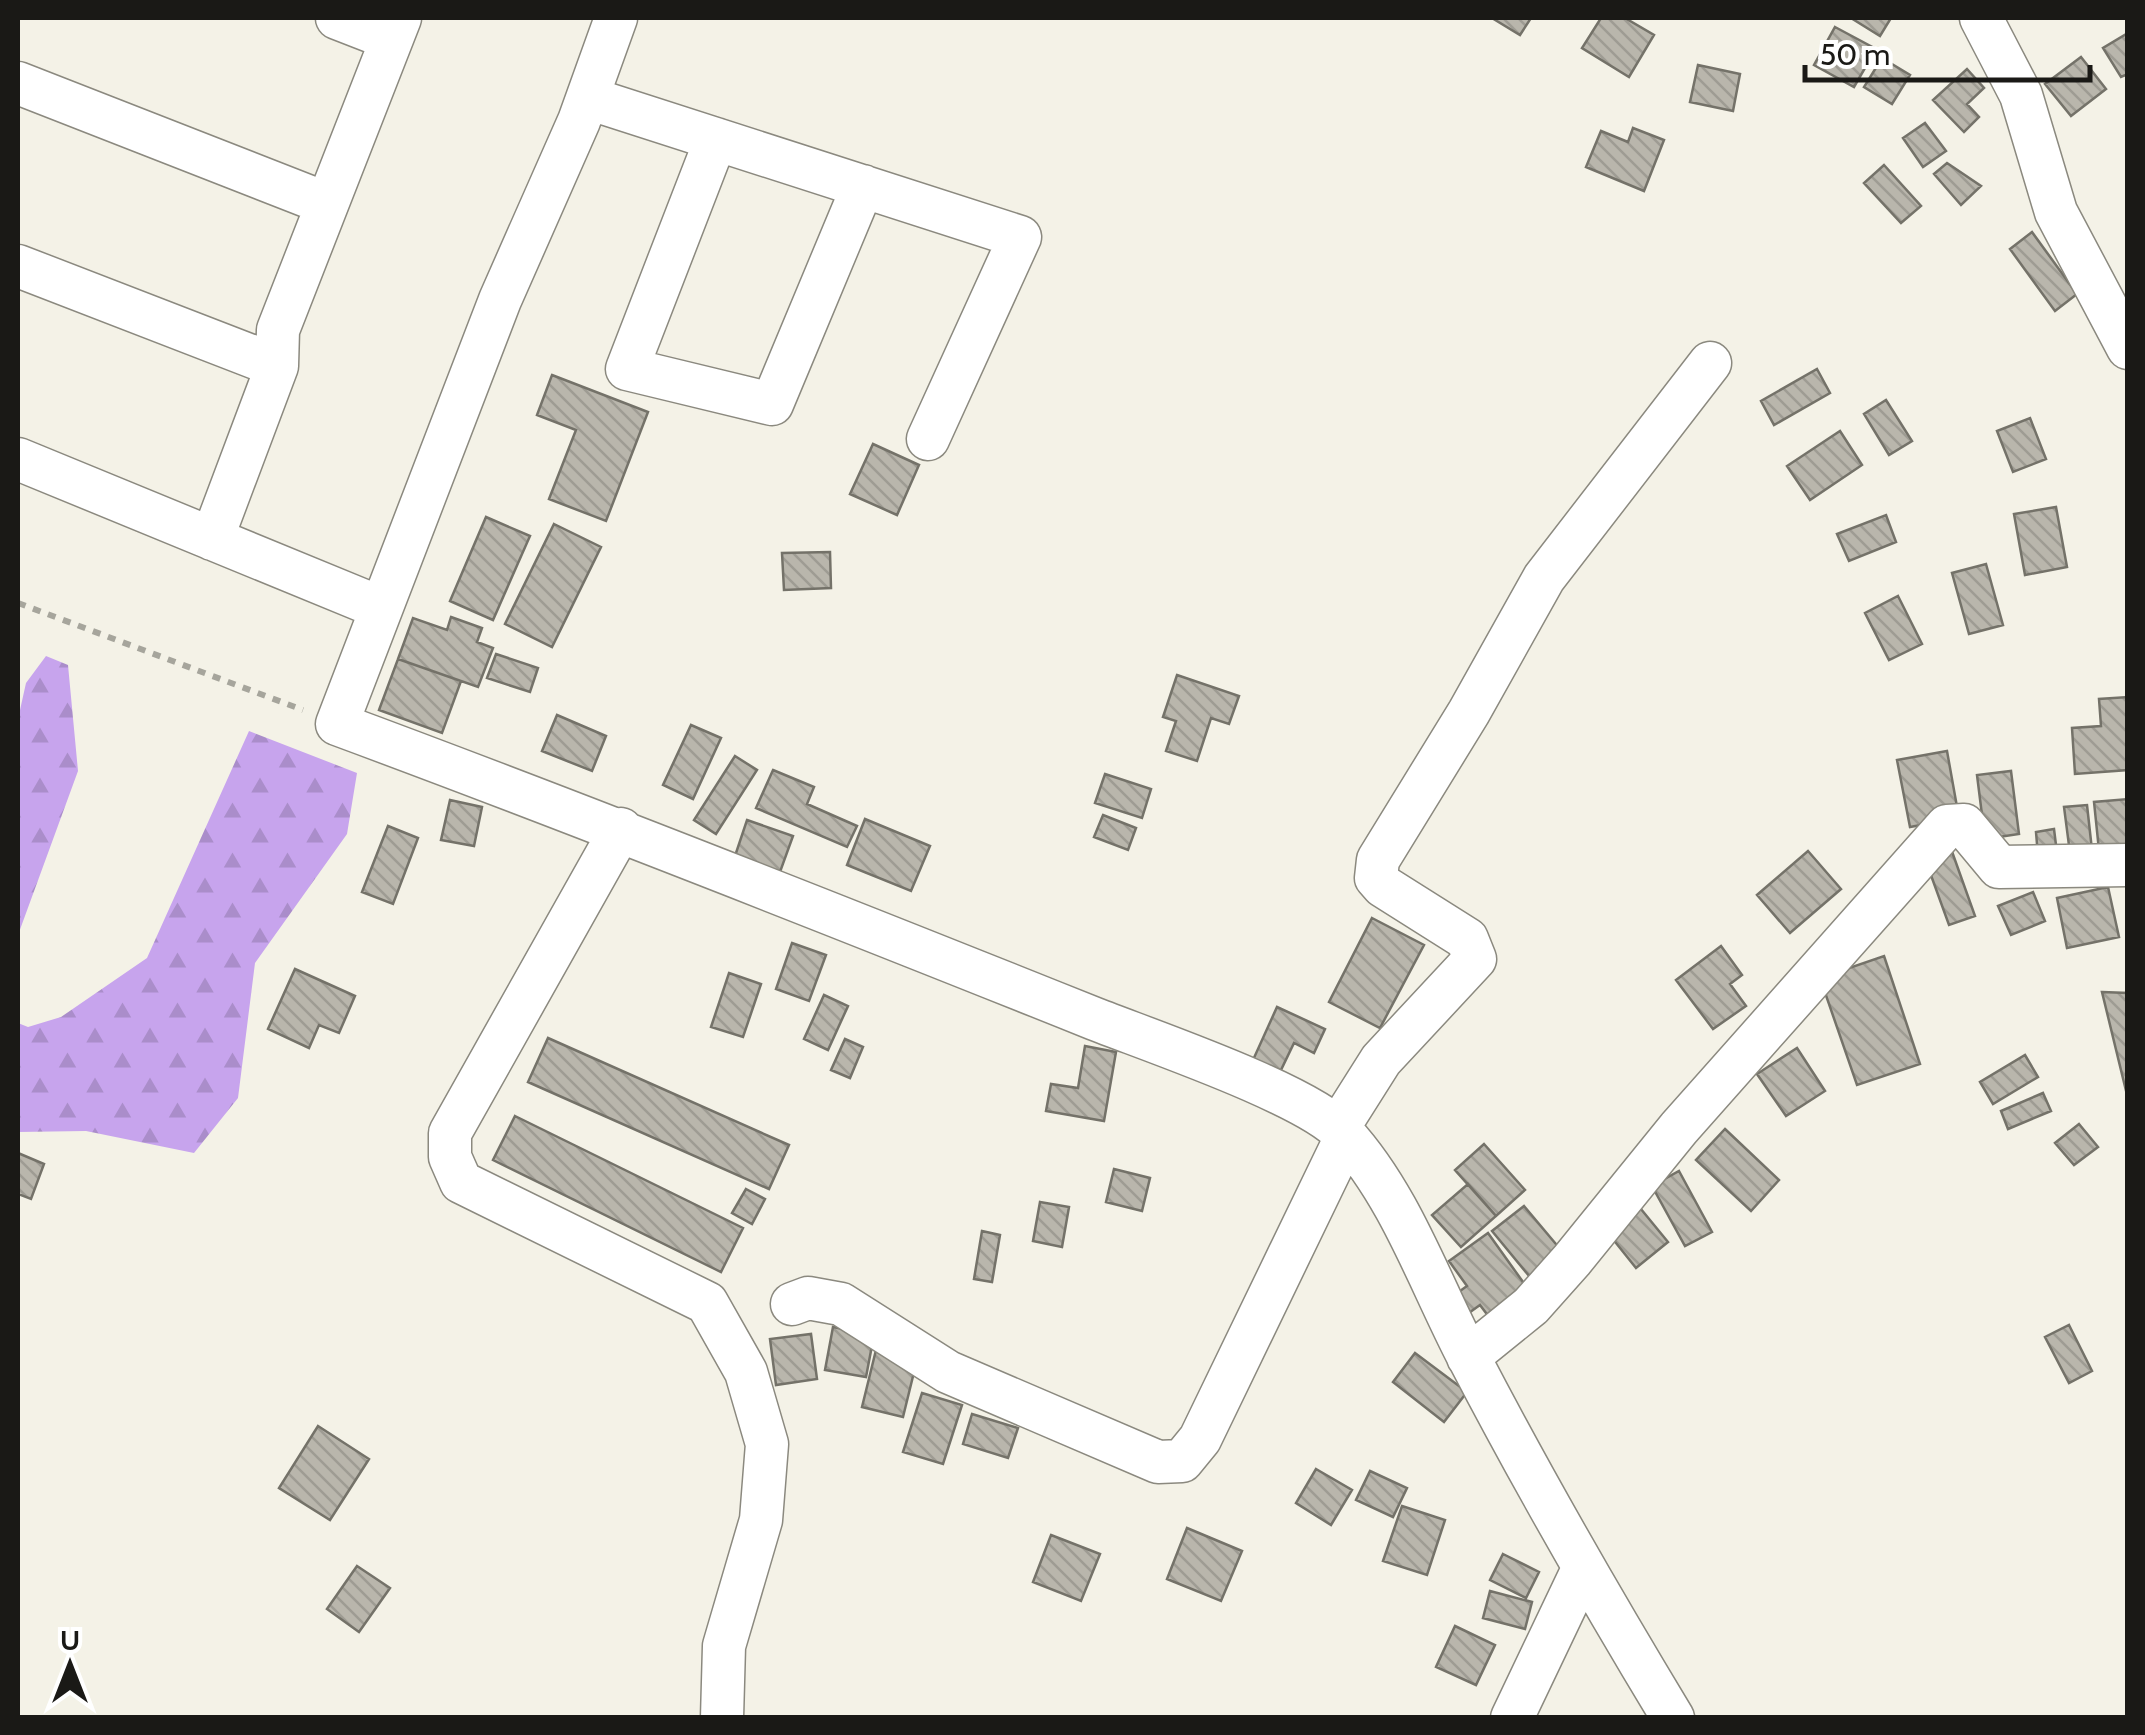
<svg xmlns="http://www.w3.org/2000/svg" width="2145" height="1735" viewBox="0 0 2145 1735" font-family="Cabin,sans-serif">
<defs>
<pattern id="forest-firs" width="22" height="20" patternUnits="userSpaceOnUse" patternTransform="scale(2.5)"><rect width="22" height="20" fill="#c7a4ed"/><path d="M5 1l3.5 6h-7zM16 11l3.5 6h-7z" fill="#aa8dca"/></pattern>
<pattern id="building-back-hatch" width="6" height="6" patternUnits="userSpaceOnUse" patternTransform="scale(2.5)"><rect width="6" height="6" fill="#b9b6ac"/><path d="M-1 5l2 2M0 0l6 6M5-1l2 2" fill="none" stroke="#9e9c93"/></pattern>
</defs>
<rect width="100%" height="100%" fill="#f4f2e7"/>
<path fill="url(#forest-firs)" d="M46,656l22,9 10,106 -60,164v-216l8,-36z
M249,731l108,42 -10,61 -92,129 -17,135 -44,55 -108,-22 -68,1v-109l10,4 33,-10 86,-59z"/>
<path fill="url(#building-back-hatch)" stroke="#747269" stroke-width="2.5" d="M1492,18h39l-11,17z
M1601,18h24l29,17 -25,42 -47,-29z
M1851,18h40l-11,18z
M1835,27l41,22 -22,38 -40,-22z
M2128,33v41l-7,3 -18,-29z
M2081,57l25,32 -35,27 -26,-32z
M1882,58l28,17 -18,29 -28,-17z
M1698,65l42,9 -7,37 -43,-9z
M1967,69l17,19 -17,16 12,13 -15,15 -31,-32z
M1925,123l21,28 -23,16 -20,-29z
M1633,128l31,12 -20,51 -58,-24 15,-36 27,11z
M1947,163l34,23 -20,19 -27,-31z
M1884,165l37,41 -20,17 -37,-40z
M2032,232l45,62 -22,17 -45,-62z
M1817,369l13,24 -56,32 -13,-24z
M552,375l96,37 -42,109 -57,-22 27,-69 -39,-15z
M1886,400l26,41 -23,14 -25,-41z
M2030,418l16,41 -33,13 -16,-41z
M1840,431l22,34 -52,35 -23,-34z
M873,444l46,21 -22,50 -47,-21z
M2056,507l11,60 -42,8 -11,-61z
M1886,515l10,27 -47,19 -12,-27z
M486,517l44,19 -37,84 -43,-19z
M554,524l47,23 -49,100 -47,-23z
M830,552l1,36 -47,2 -2,-37z
M1986,564l17,61 -34,9 -17,-61z
M1898,596l24,48 -33,16 -24,-47z
M451,617l31,11 -5,14 16,6 -15,39 -80,-28 15,-41 34,12z
M496,654l42,14 -8,24 -43,-14z
M398,659l63,22 -19,52 -63,-23z
M1177,675l62,21 -10,28 -18,-6 -14,43 -31,-10 10,-30 -13,-4z
M2128,697v73l-53,4 -3,-46 29,-2 -2,-27z
M557,715l49,21 -14,35 -50,-20z
M691,725l30,13 -28,61 -30,-14z
M1947,751l12,67 -49,9 -13,-67z
M735,756l22,14 -41,64 -22,-14z
M773,770l41,17 -7,17 50,22 -10,21 -91,-39z
M2011,771l8,63 -34,5 -8,-64z
M1105,774l46,15 -9,29 -47,-15z
M2128,799v58l-28,3 -6,-58z
M450,800l32,7 -8,39 -33,-6z
M2087,805l6,54 -22,2 -7,-54z
M1103,815l33,13 -8,22 -34,-13z
M865,819l65,27 -19,45 -64,-26z
M747,820l46,16 -13,36 -45,-16z
M388,826l30,12 -25,66 -31,-12z
M2054,829l3,24 -19,3 -2,-24z
M1950,846l25,70 -26,9 -21,-58z
M1808,851l33,38 -51,44 -33,-38z
M2108,887l11,50 -52,11 -10,-50z
M2033,892l12,29 -34,14 -13,-29z
M1372,918l52,27 -44,83 -51,-26z
M792,943l34,12 -17,46 -33,-12z
M1721,946l21,29 -12,9 16,22 -33,23 -37,-49z
M1884,956l36,108 -63,21 -37,-107z
M295,969l60,27 -16,37 -20,-8 -10,23 -41,-19z
M729,973l32,11 -18,53 -32,-10z
M2102,992l26,1v106z
M824,995l24,11 -20,44 -24,-11z
M1277,1007l48,22 -11,24 -20,-10 -14,29 -27,-12z
M548,1038l241,107 -20,44 -241,-107z
M845,1039l18,8 -13,31 -19,-8z
M1085,1046l31,6 -12,69 -58,-10 5,-27 27,4z
M1797,1048l28,43 -39,25 -29,-42z
M2025,1055l13,22 -45,27 -13,-22z
M2043,1093l8,18 -43,18 -7,-18z
M515,1116l228,112 -22,44 -228,-112z
M2079,1124l19,23 -24,18 -19,-22z
M1725,1129l54,51 -28,31 -55,-51z
M1484,1144l41,46 -29,26 -41,-46z
M18,1153l26,11 -13,35 -13,-5z
M1114,1169l36,9 -8,33 -36,-9z
M1679,1171l33,61 -27,14 -33,-60z
M1468,1184l28,32 -35,31 -29,-32z
M746,1189l19,10 -13,25 -20,-11z
M1040,1202l29,5 -7,40 -29,-6z
M1636,1203l32,39 -32,26 -32,-40z
M1524,1206l42,50 -32,26 -42,-51z
M982,1231l18,4 -8,47 -18,-3z
M1488,1233l40,56 -39,28 -9,-12 -14,10 -13,-19 14,-10 -18,-25z
M2069,1325l23,46 -23,12 -24,-46z
M833,1327l41,8 -8,42 -41,-7z
M811,1334l6,45 -41,6 -6,-46z
M876,1350l41,10 -14,57 -41,-10z
M1415,1353l52,39 -23,30 -51,-40z
M922,1393l40,12 -19,59 -40,-12z
M972,1414l46,14 -10,30 -45,-14z
M318,1426l51,33 -39,61 -51,-32z
M1316,1469l36,21 -21,35 -35,-22z
M1370,1471l37,17 -14,29 -37,-17z
M1402,1506l43,14 -18,55 -44,-14z
M1187,1528l55,23 -21,50 -54,-22z
M1051,1535l49,19 -19,47 -48,-19z
M1503,1554l36,18 -13,26 -36,-18z
M357,1566l33,22 -31,44 -32,-23z
M1490,1591l42,11 -7,27 -42,-11z
M1455,1626l40,19 -19,40 -40,-18z"/>
<g fill="none" stroke-linecap="round" stroke-linejoin="round">
<defs>
<path id="minor" d="M337,18l54,21
M616,18l-37,103 -79,179 -163,424c254,94 506,194 758,295 56,22 212,75 248,114 57,62 86,148 125,223 64,123 133,243 205,362
M1981,18l40,77 35,117 72,136
M18,83l307,120
M588,98l432,139 -92,202
M716,139l-89,230 145,35 91,-218
M18,266l259,100
M18,459l363,149
M212,539l65,-173 1,-36 122,-312
M621,829l-171,304v24l11,25 246,121 39,69 21,72 -6,76 -37,126 -2,72
M1338,1128l43,-68 94,-101 -8,-20 -84,-53 -7,-8 2,-18 91,-148 75,-134 166,-215
M792,1304l16,-6 33,6 107,68 210,90 24,-1 18,-22 146,-302
M1468,1357l63,-51 41,-46 107,-132 268,-302 17,-1 35,42 129,-2
M1512,1718l71,-149"/>
</defs>
<use href="#minor" stroke="#8b897f" stroke-width="45"/>
<path stroke="#a6a59c" stroke-width="6" stroke-dasharray="8 8" stroke-linecap="butt" d="M18,603l285,107"/>
<use href="#minor" stroke="#fff" stroke-width="42"/>
</g>
<rect width="2145" height="1735" fill="none" stroke="#1a1916" stroke-width="40"/>
<g transform="translate(70 1665)" stroke="#ffffff" stroke-width="8" paint-order="stroke">
<path d="M0-8L18 38L0 25L-18 38Z" fill="#1a1916"/>
<text y="-15" font-size="28" font-weight="bold" text-anchor="middle" fill="#1a1916">U</text>
</g>
<path d="M1805 65v15h285v-15" fill="none" stroke="#1a1916" stroke-width="5"/>
<text x="1820" y="65" font-size="30" fill="#1a1916" stroke="#ffffff" stroke-width="8" paint-order="stroke">50 m</text>
</svg>
